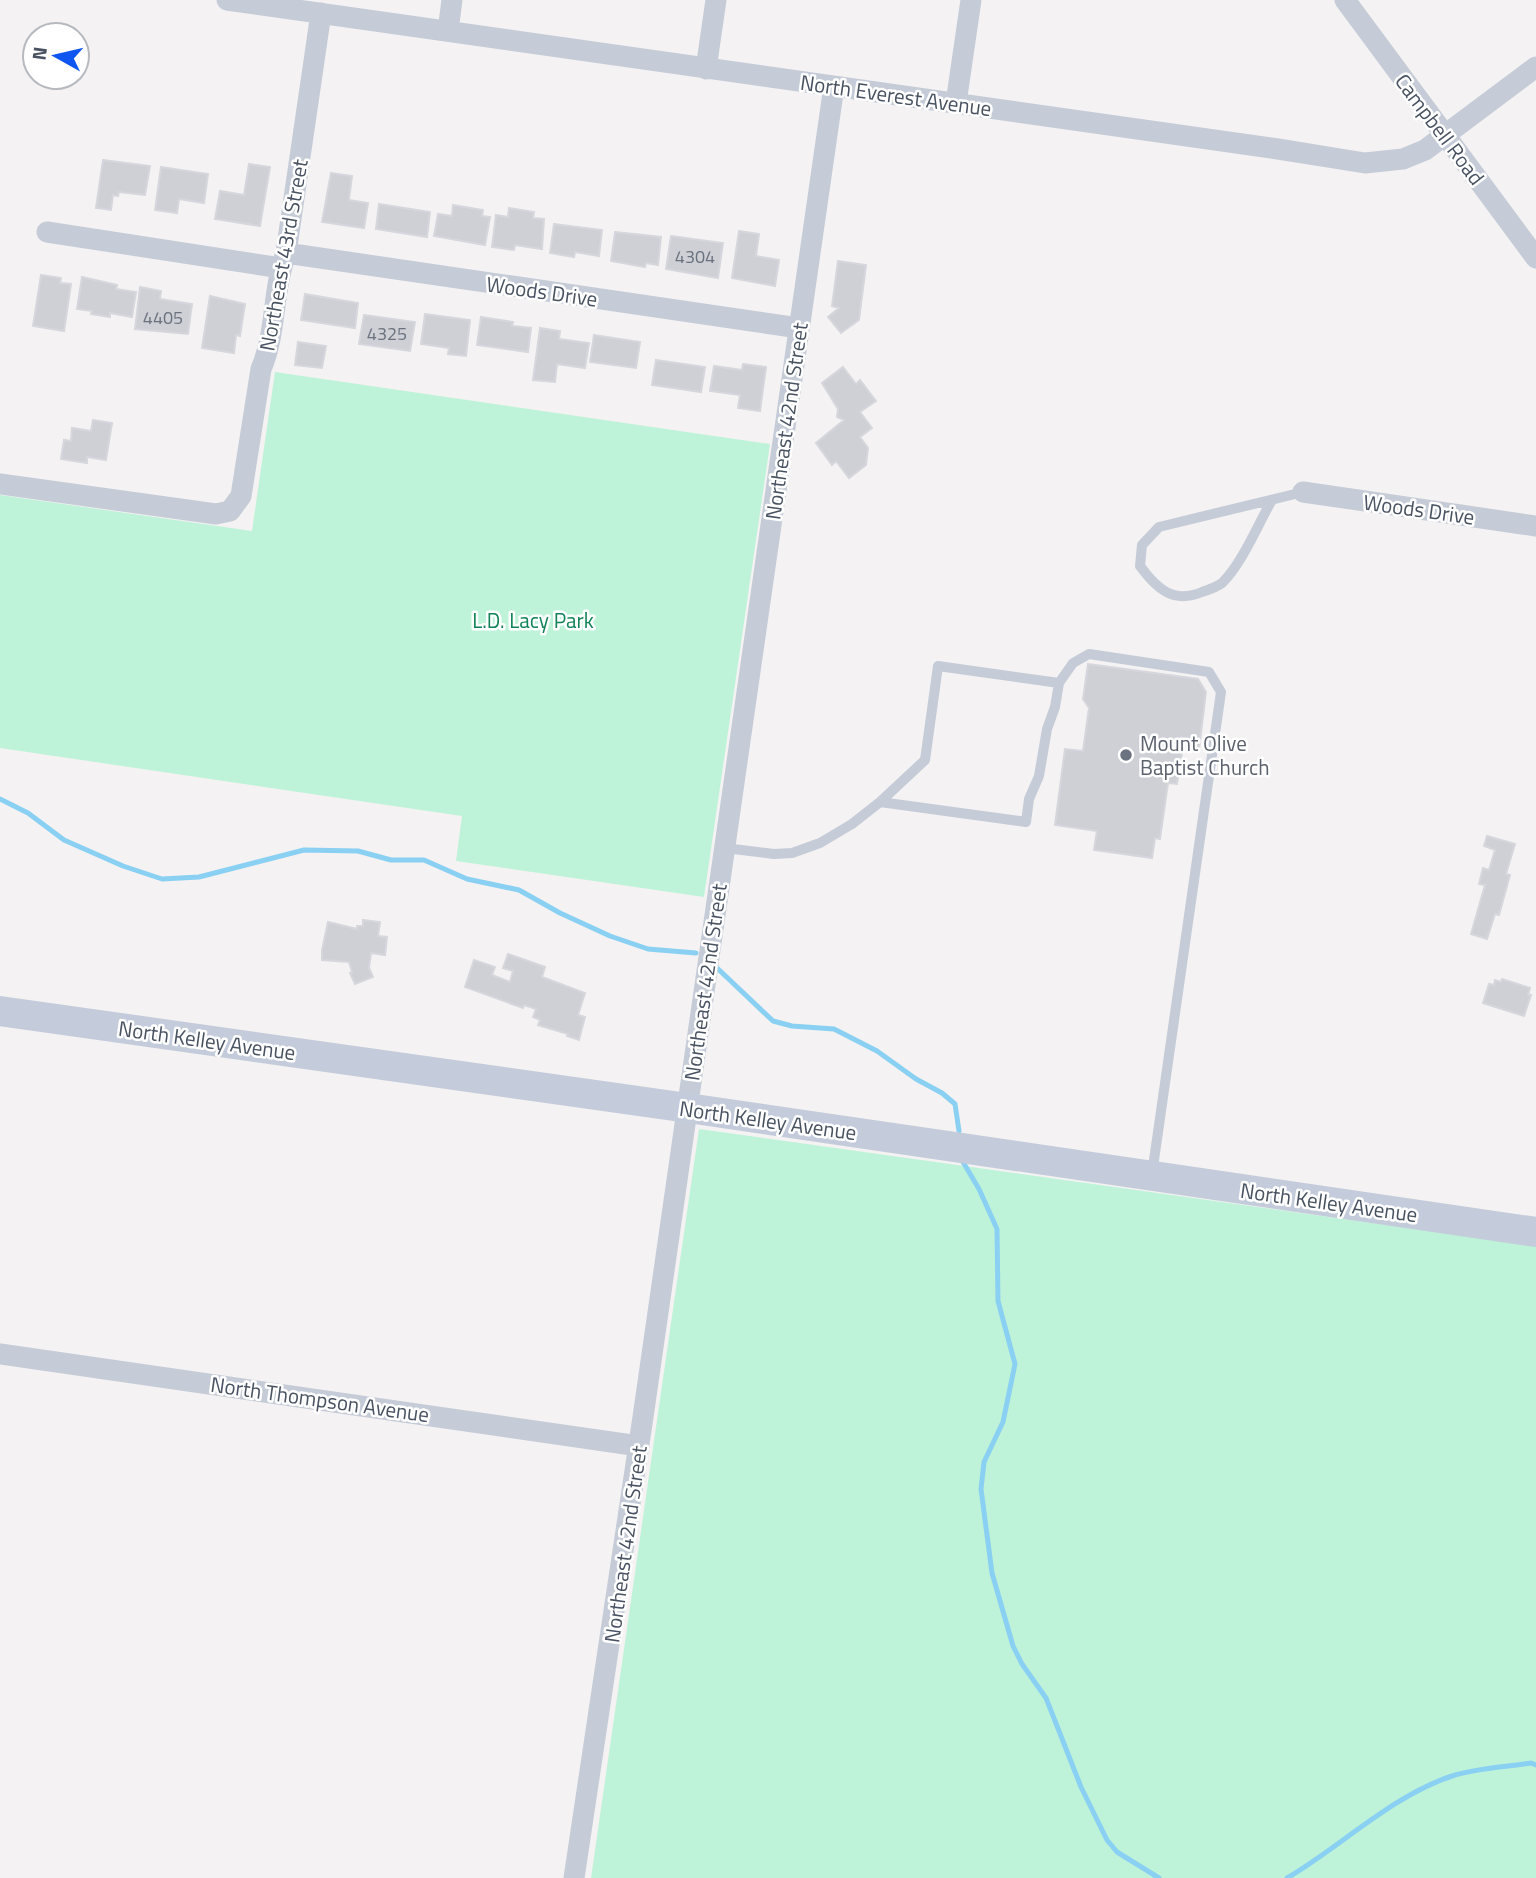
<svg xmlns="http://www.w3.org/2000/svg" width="1536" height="1878" viewBox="0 0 1536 1878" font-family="'Titillium Web',sans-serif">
<rect width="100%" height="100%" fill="#f4f2f2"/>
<path fill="#bff3d9" d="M275,372l495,72 -66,453 -248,-36 6,-45 -462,-68v-253l252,36z
M699,1129l837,117v632h-945z"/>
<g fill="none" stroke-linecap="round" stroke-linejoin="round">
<path stroke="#8ad0f2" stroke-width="5" d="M0,799l28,14 36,27 59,26 39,13 37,-2 105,-27 54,1 33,9h33l43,19 52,11 41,23 50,23 38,13 48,4
M716,967l57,54 19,5 42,3 43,22 39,28 26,14 13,11 4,27
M963,1162l16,27 18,40 1,72 17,63 -12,58 -19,40 -3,27 11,84 21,73 9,18 24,34 35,89 26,53 10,12 42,26
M1287,1878c53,-31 106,-83 165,-102 24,-8 54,-9 79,-13l5,2"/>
</g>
<path fill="#ced0d6" stroke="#d6d7dd" stroke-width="2" d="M103,160l47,6 -5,29 -26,-3 -1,4 -5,-1 -2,15 -15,-2z
M249,164l21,3 -10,59 -45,-7 5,-28 24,4z
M161,167l47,7 -4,29 -25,-4 -2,14 -22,-3z
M331,173l21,3 -3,24 19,3 -4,25 -42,-6z
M379,204l51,8 -3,25 -51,-8z
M453,205l30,5 -1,6 8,1 -5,28 -51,-9 4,-22 14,2z
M509,208l25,4 -1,6 11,1 -2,30 -27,-4 -1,5 -22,-3 4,-32 12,2z
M554,224l48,6 -3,26 -24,-4 -1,5 -24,-4z
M739,231l20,3 -3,22 23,4 -4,26 -43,-8z
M615,232l46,5 -3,28 -12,-2 -1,4 -34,-6z
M671,236l52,7 -5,35 -52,-9z
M838,261l28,4 -7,55 -18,13 -13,-16 11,-9 -7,-2z
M41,275l20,3 -1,5 11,1 -7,47 -31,-5z
M82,277l35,8 -1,4 20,3 -4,25 -22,-4v4l-19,-3 1,-3 -15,-2z
M140,287l21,4 -1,8 32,5 -4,30 -53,-5z
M305,294l53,9 -3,25 -54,-8z
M210,296l35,8 -5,32 -4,-1 -2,18 -32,-5z
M425,314l45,6 -4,36 -18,-2 1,-6 -28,-4z
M364,315l51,7 -5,29 -51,-7z
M481,317l32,5 -1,4 19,2 -3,24 -51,-7z
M540,328l20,3 -1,8 30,4 -4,25 -28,-4 -2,18 -22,-2z
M594,335l46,7 -4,26 -46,-6z
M298,342l28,4 -4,22 -27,-3z
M656,360l49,7 -4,25 -49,-7z
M743,364l23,3 -6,44 -22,-3 2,-13 -30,-4 4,-25 28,4z
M843,367l13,17 4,-4 16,21 -16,11 12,16 -12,9 8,11 -2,17 -17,13 -13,-17 -4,4 -16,-22 28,-23 -7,-3 1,-8 -16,-26z
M93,420l19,3 -6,37 -19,-3v6l-26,-4 3,-19 7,1 1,-13 19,3z
M1088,664l110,15 8,13 -7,57 -16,-2 -6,37 -9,-1 -8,56 -5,-1 -3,20 -58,-8 3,-19 -42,-6 10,-76 18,2 6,-43 -6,-9z
M1487,836l28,8 -9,30 4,1 -11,40 -4,-1 -8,25 -16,-5 14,-49 -6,-1 4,-16 6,2 6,-20 -11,-4z
M363,920l17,2 -2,14 9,1 -2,18 -14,-2 -2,15 4,9 -18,7 -5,-11 2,-1 -3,-10 -27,-2v-10l6,-28 29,7v-3h6z
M508,954l37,13 -3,10 43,16 -7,22 7,2 -6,23 -12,-4 1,-2 -30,-9 2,-5 -7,-3 3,-8 -12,-4 -1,3 -58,-21 9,-27 21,7 -3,8 18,7 3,-11 -10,-3z
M1502,979l28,9 -2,7h3l-7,21 -41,-13 6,-19 5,1 1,-5 6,2z"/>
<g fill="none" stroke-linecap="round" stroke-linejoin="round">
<path stroke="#c5ccd7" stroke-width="10" d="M1272,500c-14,24 -30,64 -50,83 -5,4 -14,7 -20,9 -29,12 -45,-3 -62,-26l2,-21 17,-18 144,-35
M880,802l146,20 3,-23 10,-23 8,-47 8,-22 4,-24
M725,848l49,6 18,-1 28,-10 32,-19 28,-22 45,-42 13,-94 121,17 14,-20 16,-9 120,18 12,20 -69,482"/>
<path stroke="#c5ccd7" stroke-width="21" d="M227,0l1051,149 87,14 38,-4 22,-9 111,-83
M1345,0l191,258
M448,31l4,-31
M706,69l10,-69
M956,103l15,-103
M47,232l234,36
M286,253l513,75
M0,484l216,30 14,-3 11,-15 20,-127c16,-37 11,-78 25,-116l35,-240
M1303,492l233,34
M0,1354l639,92
M574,1878l69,-461 191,-1331"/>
<path stroke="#c4ccdb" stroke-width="30" d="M0,1011l688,97 848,124"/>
</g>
<circle fill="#6b7280" stroke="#fff" stroke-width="2.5" cx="1126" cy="755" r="7"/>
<g text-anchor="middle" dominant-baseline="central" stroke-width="5" stroke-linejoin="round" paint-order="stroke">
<g font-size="18" fill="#6a727e">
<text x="695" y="256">4304</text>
<text x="163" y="317">4405</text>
<text x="387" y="333">4325</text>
</g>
<g font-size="21" fill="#485261" stroke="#fff">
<text transform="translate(896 95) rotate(8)">North Everest Avenue</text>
<text transform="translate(1440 129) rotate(53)">Campbell Road</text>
<text transform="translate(283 255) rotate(-80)">Northeast 43rd Street</text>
<text transform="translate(542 291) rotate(8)">Woods Drive</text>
<text transform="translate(786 421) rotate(-82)">Northeast 42nd Street</text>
<text transform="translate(1419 509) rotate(8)">Woods Drive</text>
<text transform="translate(705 982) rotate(-82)">Northeast 42nd Street</text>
<text transform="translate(207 1040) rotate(8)">North Kelley Avenue</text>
<text transform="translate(768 1120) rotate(8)">North Kelley Avenue</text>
<text transform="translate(1329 1202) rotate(8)">North Kelley Avenue</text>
<text transform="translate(320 1399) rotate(8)">North Thompson Avenue</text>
<text transform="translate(625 1544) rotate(-82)">Northeast 42nd Street</text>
</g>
<g font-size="21" fill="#128358" stroke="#fff">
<text x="533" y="620">L.D. Lacy Park</text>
</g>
<g font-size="21" fill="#5b616d" stroke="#fff" text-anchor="start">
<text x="1140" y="743">Mount Olive<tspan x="1140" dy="24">Baptist Church</tspan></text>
</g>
</g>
<g transform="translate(56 56) rotate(278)"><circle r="33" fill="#ffffff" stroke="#b6bac0" stroke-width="2"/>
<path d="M0-5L12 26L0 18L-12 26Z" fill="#0f56f0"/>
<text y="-10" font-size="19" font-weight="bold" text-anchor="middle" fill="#485261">N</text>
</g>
</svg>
